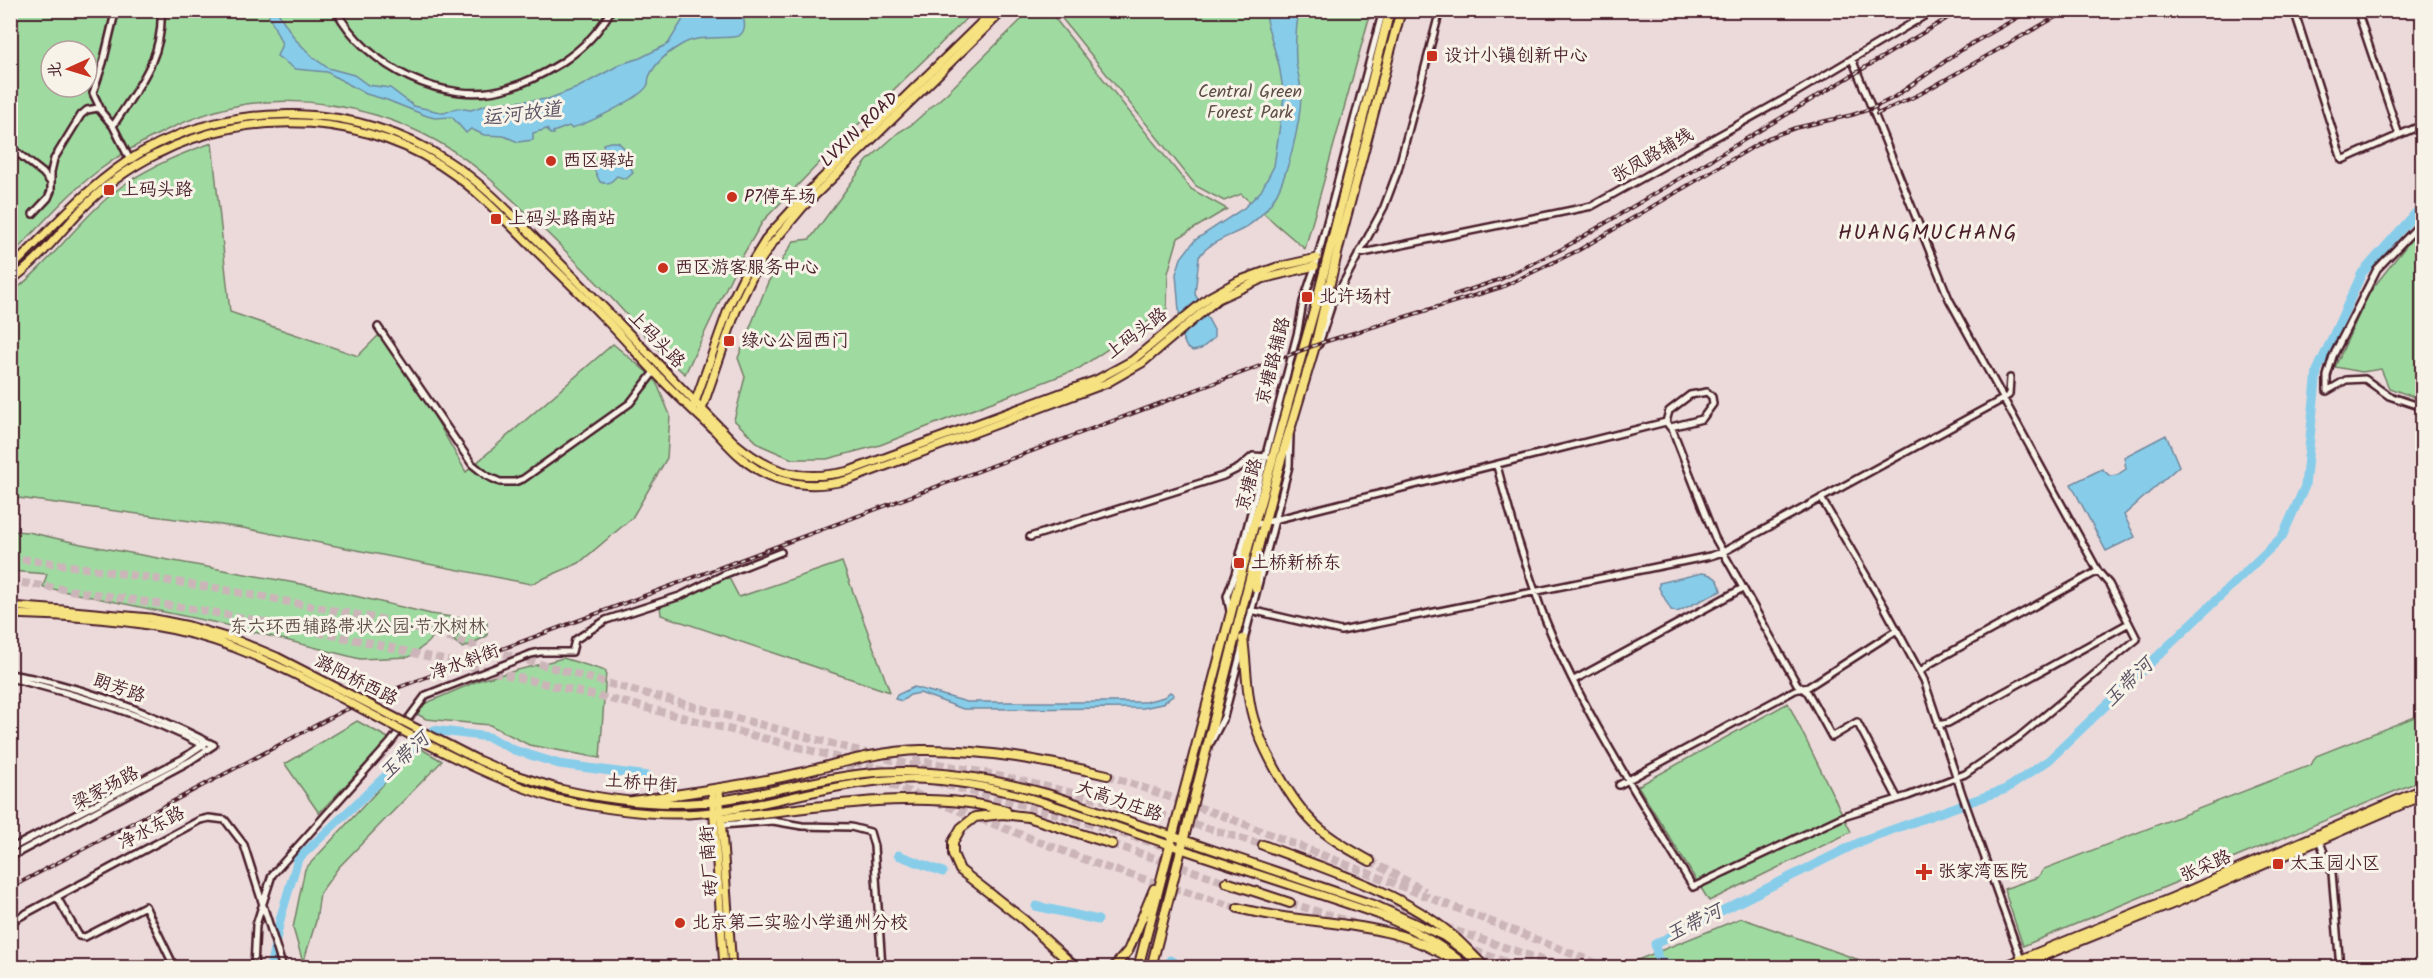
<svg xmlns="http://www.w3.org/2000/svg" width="2433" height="978" viewBox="0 0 2433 978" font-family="Kalam,'LXGW WenKai TC',sans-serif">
<rect width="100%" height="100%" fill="#ecdadb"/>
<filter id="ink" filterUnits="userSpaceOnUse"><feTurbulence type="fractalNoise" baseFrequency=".0167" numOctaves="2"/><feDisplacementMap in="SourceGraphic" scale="12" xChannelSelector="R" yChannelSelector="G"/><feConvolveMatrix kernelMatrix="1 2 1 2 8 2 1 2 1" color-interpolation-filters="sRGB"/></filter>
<g filter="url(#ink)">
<path fill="#9fdba1" stroke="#747d66" stroke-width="1.5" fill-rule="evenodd" d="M11,11h963l-148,145 -63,65 -27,46 -51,107c-31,-25 -54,-56 -82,-85 -36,-37 -74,-75 -113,-110 -65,-58 -157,-87 -244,-75 -49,8 -109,37 -148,67 -32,24 -59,56 -87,85zM51,51h36v36h-36z
M1030,11h19l142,178 36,20 -49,29 -10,35 -1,36 -89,60 -198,76 -53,14h-35l-32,-14 -26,-25 11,-43 -7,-19 30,-76 26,-41 16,-2 57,-78 32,-29 12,-7 36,-32z
M1056,11h315l-66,238 -64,-55 -17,7 -28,-15z
M212,143l18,169 128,44 27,-27 81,143 147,-128 42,35 15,36 -3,43 -35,60 -53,45 -48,21 -288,-56 -232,-31v-204c43,-32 72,-81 117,-111 26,-17 54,-29 84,-39z
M2422,230v170l-33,-12 -8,-19 -19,3 -27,-5 34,-74 44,-56z
M10,531l18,1 53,12 236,43 114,27 56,8v14l-24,12 -9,-7 6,-9 -20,-6 -11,16 -20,15 -49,2 -138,-35 -179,-37 4,-13 -36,-3z
M842,562l48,130 -229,-77 -1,-9 68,-30 11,21z
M563,658l43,13 -6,87 -71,-13 -39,-20 -64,-6 -16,-9 70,-30z
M1788,703l63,129 -142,69 -71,-115z
M2422,714v66l-399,166 -19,-57 34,-12 6,-8 267,-104 5,-9z
M357,721l33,18 -71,74 -34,-49z
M418,747l24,14 -104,107 -18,25 -4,28 -11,36 -3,2 -9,-31 12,-59z
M1741,918l138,49 -227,1 -17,-7z"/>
<path fill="#87cde9" stroke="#6f879d" stroke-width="1.5" d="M267,11h10l18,28 19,19 14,10 26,7 14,10 22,3 24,18 30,7 13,-5 14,2 18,-6 59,-5 29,-11 44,-24 19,-6 28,-14 20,-33h53c3,9 7,18 -2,25 -20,4 -40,-2 -58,9 -14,8 -26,18 -32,32 -1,3 0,7 -2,9 -6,12 -62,39 -76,42l-2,-2 -16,6 1,2h-4l-3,-5 -14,4v7l-15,2 -14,-6 -20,-1 -13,-6 -5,4 -14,-16 -17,1 -8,-2 -40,-16 -21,-6 -39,-22 -32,-3 -18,-13 5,-12z
M1267,11h32c-3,16 -4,33 -3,50 1,11 5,21 5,32 0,28 -13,86 -30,110 -6,9 -17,19 -26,25 -14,8 -37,14 -46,29l-4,37 19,36v8l-13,11 -8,2 -6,-3 -6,-13 -5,-61 5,-16 14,-18 49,-32 17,-17 13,-25 10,-70 -5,-31 -12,-41z
M610,142h8l6,6 9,25 -7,6 -9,-3c-6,6 -8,9 -17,6l-8,-17 2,-4 12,-1 -3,-16z
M2166,435l13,31 -55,49 11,22 -29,14 -35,-67 31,-15 8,7 7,-1 9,-6 -2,-12z
M1702,573c11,1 18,6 19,18l-44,21 -6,-2 -12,-22v-5z
M914,687l53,15h178l19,-5 6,-5 4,3 -12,9 -19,4 -180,1 -43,-16 -10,2 -8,6 -7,-2 2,-4z"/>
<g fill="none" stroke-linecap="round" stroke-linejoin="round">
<path stroke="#87cde9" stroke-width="9" d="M898,855l45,17
M1036,906l62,14
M1170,960l14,8
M270,968l11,-52 17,-57 136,-129 55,7 25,13 45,14 89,12
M1674,968l-16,-9 -3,-15 211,-105 140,-50 43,-29 233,-223 23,-51 12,-115 45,-98 60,-67"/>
<path stroke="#ccb5b8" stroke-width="8" stroke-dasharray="8 4" stroke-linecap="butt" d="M10,558l36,4 169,26 170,32 229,65 323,87
M10,581l202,31 150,29 265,62 290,75
M913,760c49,7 99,19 147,30 69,16 137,34 203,55
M835,763l270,104 133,41
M1107,775l119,42 382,151
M955,777l26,7
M935,782l129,34 99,30
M1102,818l60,18
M1112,844l114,38
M1370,861l55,30
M1290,903l64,20
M1388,908l178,60
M1419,931l31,11
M1464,947l59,21
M1452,954l43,14"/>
<defs>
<path id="minor" d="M336,10c30,57 109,97 172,78 18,-5 37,-15 53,-25 21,-14 38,-30 50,-53
M1916,10l1,11
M2294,10l48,150 57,-25
M2357,10l42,125 23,-10
M101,110l-8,-17 10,-30 11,-46 4,-7
M10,147l33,26 8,10
M130,160l-17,-34c24,-38 51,-68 48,-116
M33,214l15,-16 3,-7v-19l3,-13 27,-44 6,-5 11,-2 15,18
M2422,222l-45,47 -44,87 -6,20v15l19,-11 19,-1 24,17 33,11
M1358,254l234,-48 203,-113 139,-83
M1325,311l8,-9 51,-95 14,-37 42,-160
M378,327l94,137 15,12 13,6h14l9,-3 107,-76 24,-31
M1319,344l12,-37
M1666,422l7,9 42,107 82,146 11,9 24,44 25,-15 41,77
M1666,422l3,-11 21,-16 17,-3 5,5 1,7 -11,15 -31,8
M1497,466c12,46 27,95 43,140 36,96 100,193 153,281l153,-72 62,-19 57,-22 54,-37 118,-98 -28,-55 -11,-13 -149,-272 -97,-240
M1821,498l63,108 40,74 38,114 60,168
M1254,525l412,-103
M1030,537l193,-61 16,-8 14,-12 15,1
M1251,610l90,21 369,-75 13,-4 280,-153 6,-4 1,-17
M1230,611l-3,-15 8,-22 63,-243 5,-29 13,-38 67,-254
M1920,672l11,-9 167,-92
M10,674c71,11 141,39 204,71l-24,16 -180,96
M10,678c67,17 134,36 194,68
M1574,680l169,-92
M1938,725l10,-2 181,-100
M1211,742l13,-25 65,-251 1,-30
M1619,785l176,-95 13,-3 89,-57
M722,825l51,-4 29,5 49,1 19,5 4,14 8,122
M2318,837l14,36 8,95
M10,849l172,-90 25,-17
M57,897l22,39 6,1 60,-31 27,56 -9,6
M10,922l190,-102 9,-2 16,2 19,25 39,123
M254,968l2,-43 16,-50 118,-132 36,-48 105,-41 9,-2h32l3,-12 31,-20 74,-24 43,-21 58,-23"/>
<path id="major" d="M10,269c43,-41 80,-87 132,-117 94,-53 216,-50 306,9 41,26 73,64 107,97 61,61 120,124 180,185 37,31 67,39 114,28l247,-91 37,-20 76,-63 29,-16 39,-14 40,-9
M10,281c27,-19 47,-45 69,-69 23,-24 49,-44 78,-58 93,-48 214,-41 299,22 26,19 48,43 71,66 25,24 50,48 74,73 25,25 48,53 74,78 13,13 27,26 41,39 13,14 25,28 42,38 28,16 59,18 90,10l259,-97 35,-20 76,-64 44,-20 53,-13
M694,405l36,-101 14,-29 24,-39 41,-45 185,-181
M701,412l35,-101 23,-48 13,-19 31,-37 201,-197
M10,606l52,4
M10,614l51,2
M560,789c52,12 109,19 162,11 54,-8 107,-25 161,-28 56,-3 112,7 166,22l326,111 68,31 26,19
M719,789l13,179
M712,790l12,178
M557,799c50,11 111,20 162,12 66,-9 130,-33 197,-32 91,3 169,38 254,66 69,24 138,45 207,69 30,12 56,25 82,46
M1999,968l174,-71 249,-108
M2014,968l162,-65 246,-107"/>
<path id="highway" d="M1255,569l1,19
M1243,639c3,21 3,43 7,65 6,36 41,100 69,124 15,13 33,23 51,33
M633,801c50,-7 100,-14 149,-24 47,-10 91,-26 139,-27 63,-1 125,11 186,25
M715,812l7,6c84,-9 203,-32 284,-7
M1263,845c64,25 137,46 190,91 11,9 20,20 30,29
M1226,882l64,21
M1238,908c51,14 105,12 156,26 25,6 48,20 72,32
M1076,968l-52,-48 -64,-50 -7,-16v-12l8,-14 14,-11 28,-3 25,3 84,27
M1113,968l15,-17 26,-62
M1138,968l116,-443 63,-225 73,-290
M1151,968l91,-359 38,-146 35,-117 26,-109 60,-227"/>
</defs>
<use href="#minor" stroke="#4a1f2b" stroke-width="10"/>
<use href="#major" stroke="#4a1f2b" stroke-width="11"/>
<use href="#highway" stroke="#4a1f2b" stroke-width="12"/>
<use href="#minor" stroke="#f7f3e8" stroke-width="5"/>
<use href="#major" stroke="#f7e281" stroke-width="7"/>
<use href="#highway" stroke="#f7e281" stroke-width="8"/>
<defs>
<path id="rail" d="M1877,114l43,-20 148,-84
M1454,295l47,-16 61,-30 399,-239
M10,888l331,-176 59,-25 924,-345 178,-55 77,-37 189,-112 27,-10 57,-13 21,-7 20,-10 71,-50 67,-38"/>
</defs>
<use href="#rail" stroke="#4a1f2b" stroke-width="4"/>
<use href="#rail" stroke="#f7f3e8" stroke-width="1.5" stroke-dasharray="4.5" stroke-linecap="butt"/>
<defs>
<path id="major-bridge" d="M62,610l88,8 39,8 47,14 41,17 201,103 28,12 54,17
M61,616c59,4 119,10 174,32 111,43 208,117 322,151"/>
</defs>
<use href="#major-bridge" stroke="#4a1f2b" stroke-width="11" stroke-linecap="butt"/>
<use href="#major-bridge" stroke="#f7e281" stroke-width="7"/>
</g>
</g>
<g fill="#c8321e" stroke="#f7f3e8" stroke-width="2">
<rect x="1426" y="50" width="12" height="12" rx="3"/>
<circle cx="551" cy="161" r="6"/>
<rect x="103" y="184" width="12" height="12" rx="3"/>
<circle cx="732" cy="197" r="6"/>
<rect x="490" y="213" width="12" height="12" rx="3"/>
<circle cx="663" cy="268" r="6"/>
<rect x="1301" y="291" width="12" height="12" rx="3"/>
<rect x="723" y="335" width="12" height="12" rx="3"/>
<rect x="1233" y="557" width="12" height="12" rx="3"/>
<rect x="2272" y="858" width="12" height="12" rx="3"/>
<path d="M1921 863h6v6h6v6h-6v6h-6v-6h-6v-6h6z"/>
<circle cx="680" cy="923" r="6"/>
</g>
<g text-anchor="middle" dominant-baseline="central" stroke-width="6" stroke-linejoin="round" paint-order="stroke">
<g font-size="18" fill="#4a1f2b" stroke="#f7f3e8" text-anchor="start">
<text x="1444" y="56">设计小镇创新中心</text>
<text x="563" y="161">西区驿站</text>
<text x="121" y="190">上码头路</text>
<text x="744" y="197">P7停车场</text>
<text x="508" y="219">上码头路南站</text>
<text x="675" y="268">西区游客服务中心</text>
<text x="1319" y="297">北许场村</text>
<text x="741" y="341">绿心公园西门</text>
<text x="1251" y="563">土桥新桥东</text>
<text x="2290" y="864">太玉园小区</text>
<text x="1938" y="872">张家湾医院</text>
<text x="692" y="923">北京第二实验小学通州分校</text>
</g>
<g font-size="18" fill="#5f4e48" stroke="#f7f3e8">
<text x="1250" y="92">Central Green<tspan x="1250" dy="21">Forest Park</tspan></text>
<text x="358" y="627">东六环西辅路带状公园·节水树林</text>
</g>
<g font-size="18" fill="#4a1f2b" stroke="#f7f3e8">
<text transform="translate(860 130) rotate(-44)">LVXIN ROAD</text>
<text transform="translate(1653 156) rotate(-30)">张凤路辅线</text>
<text transform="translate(1137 334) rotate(-37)">上码头路</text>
<text transform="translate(656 340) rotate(46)">上码头路</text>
<text transform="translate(1274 361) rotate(-76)">京塘路辅路</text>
<text transform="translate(1250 485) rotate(-74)">京塘路</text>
<text transform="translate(465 663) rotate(-20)">净水斜街</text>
<text transform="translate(356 681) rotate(27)">潞阳桥西路</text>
<text transform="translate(119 689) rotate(19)">朗芳路</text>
<text transform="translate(641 784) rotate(4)">土桥中街</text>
<text transform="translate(106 789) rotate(-28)">梁家场路</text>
<text transform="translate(1119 802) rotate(19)">大高力庄路</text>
<text transform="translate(152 829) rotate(-28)">净水东路</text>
<text transform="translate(710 861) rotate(-94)">砖厂南街</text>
<text transform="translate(2206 867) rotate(-24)">张采路</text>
</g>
<g font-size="20" font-style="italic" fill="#5c5364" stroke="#f7f3e8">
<text transform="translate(522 115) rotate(-7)">运河故道</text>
<text transform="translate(2129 683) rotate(-44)">玉带河</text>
<text transform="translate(405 757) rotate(-43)">玉带河</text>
<text transform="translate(1694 924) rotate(-26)">玉带河</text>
</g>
<g font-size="21" letter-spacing="1.5" fill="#4a1f2b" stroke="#f7f3e8">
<text x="1928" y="233">HUANGMUCHANG</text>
</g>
</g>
<rect width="2433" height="978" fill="none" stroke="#f7f3e8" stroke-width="36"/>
<rect x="18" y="18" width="2397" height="942" fill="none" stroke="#4a1f2b" stroke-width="2" filter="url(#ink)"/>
<g transform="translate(69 69) rotate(266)"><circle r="28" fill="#f7f3e8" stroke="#b29e9c" stroke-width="1.5"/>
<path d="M0-4.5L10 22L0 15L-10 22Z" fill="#c8321e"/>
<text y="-9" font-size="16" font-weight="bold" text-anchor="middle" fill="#4a1f2b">北</text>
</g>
</svg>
